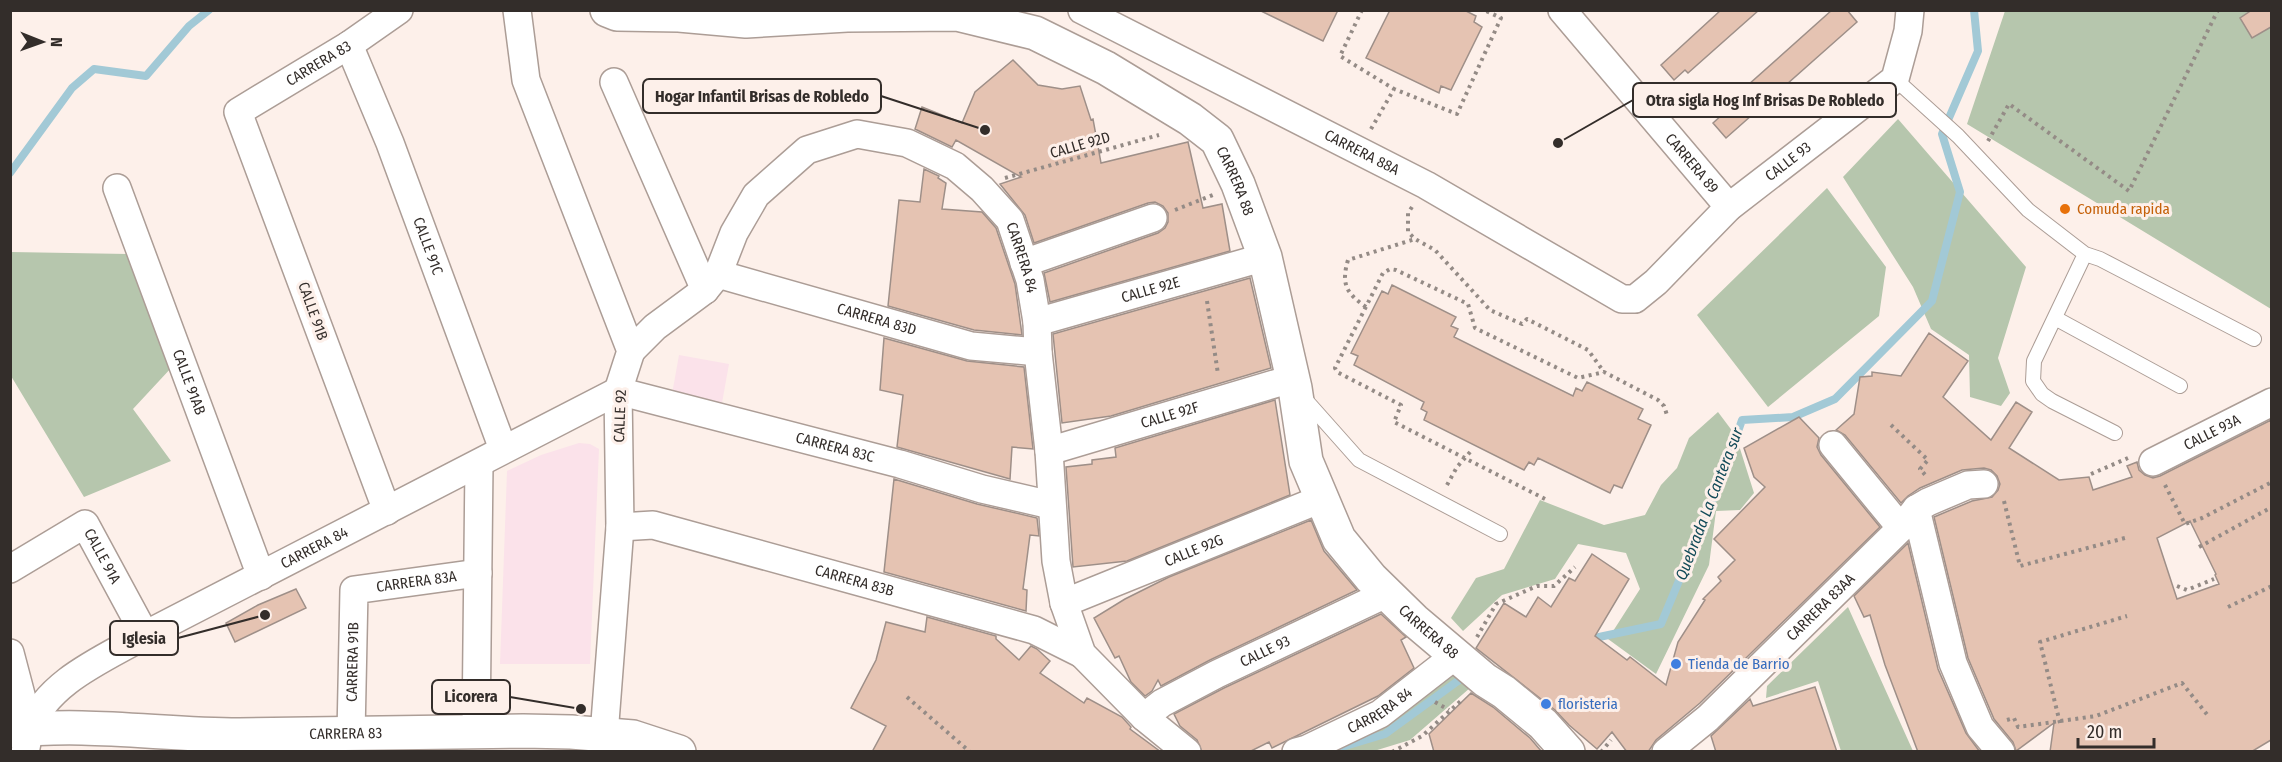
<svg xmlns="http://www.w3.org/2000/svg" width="2282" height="762" viewBox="0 0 2282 762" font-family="'Fira Sans Condensed',sans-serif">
<rect width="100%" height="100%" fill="#fdf0ea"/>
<path fill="#fbe2ea" d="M679,355l50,9 -7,39 -50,-9z
M579,443l11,1 9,5 -9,215h-90l7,-193 34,-16z"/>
<path fill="#b6c6ad" d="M2005,11h266v298l-304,-185z
M1898,119l128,148 -28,91 12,35 -9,13 -31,-9 -1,-42 -38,-26 -18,-42 -70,-110z
M1827,188l59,79 -7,49 -111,91 -71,-92z
M11,252l117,2 44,113 -39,42 38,52 -87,36 -73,-121z
M1718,412l18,24 18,57 -14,17 -24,1 -7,54 -53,109 -48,-35 32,-50 -14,-36 -48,-9 -23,35 -53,16 -39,36 -12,-13 25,-40 28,-9 36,-69 64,25 41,-10 16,-30 16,-17 12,-30z
M1848,607l65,144h-72l-23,-70 -52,17 1,-12z
M1459,663l19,18 -68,59 -36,11 -66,1z"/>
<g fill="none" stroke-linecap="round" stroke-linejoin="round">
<path stroke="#a2c9d6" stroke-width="8" d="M10,173l62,-85 22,-19 52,7 43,-50 20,-16
M1595,641l4,-4 62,-13 60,-144 21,-60 51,-3 42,-18 97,-98 28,-109 -18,-58 36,-83 -4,-41
M1332,750l53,-16 81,-59"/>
</g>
<path fill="#e5c3b2" stroke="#9e8f88" stroke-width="1.5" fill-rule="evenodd" d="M1259,10h79l-15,31z
M1390,10h74l12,6 -2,6 8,5 -31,63 -10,-4 -2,7 -73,-35z
M1721,10h38l-71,63 -3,-3 -11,10 -13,-15z
M1832,10h15l10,12 -131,116 -13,-15 11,-10 -4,-3z
M2252,10h19v17l-19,11 -12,-20z
M1013,60l25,25 24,4 18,-3 11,34 2,-1 8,44 87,-21 15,66 19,-4 8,47 -180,51 -6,-29 114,-40 7,-5 3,-6v-9l-5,-7 -8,-4 -7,1 -114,40 -9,-28 -25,-31 21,-7 -65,-37 -4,7 -37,-18 7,-22 40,16 13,-31z
M924,169l15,7 -1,2 8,5 -4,26 40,3 14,16 19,56 7,51 -48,-5 -86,-24 11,-106 21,2z
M1250,278l21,90 -160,48 -49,7 -9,-89z
M1392,285l64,32 -5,9 7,3 -4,8 48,24 71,35 3,-8 6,3 5,-9 56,27 -5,10 13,6 -29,63 -8,-3 -4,8 -72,-35 -4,7 -5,-3 -5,8 -100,-50 3,-8 -6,-3 3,-7 -70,-37 4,-9 -7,-3 31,-62 6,3z
M1929,333l39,28 -25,36 48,43 25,-38 16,10 -23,36 50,32 30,-3 4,13 39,-13 -5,-11 10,-4 2,8 6,5 8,3 7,-2 111,-56v320l-20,12h-201l4,-29 -38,28 -3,-9 -19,-23 -26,-61 -34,-141 38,-16 20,-4 6,-7 2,-6 -3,-8 -6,-6 -7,-2 -22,2 -42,18 -12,8 -7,7 -56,-68 -9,-5 18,-16 6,-37 12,-1v-4l29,4zM2190,521l26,53 -1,1 4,9 -42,15 -20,-61z
M884,338l83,23 57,6 9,82 -21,-2 -2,32 -113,-32 6,-52 -23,-5z
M1275,400l15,95 -163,66 -54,6 -7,-100 26,-3v-4l24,-3 -1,-9z
M1799,417l20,21 -2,9 4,8 59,72 -180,176 -44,37 -8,12h-21l-15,-20 -15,17 -28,-24 -14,-15 -79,-62 28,-45 22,14 12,-20 13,10 18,-29 6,3 17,-27 37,25 -34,57 32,24 3,-3 36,28 12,-43 27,-42 -2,-1 18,-18 -3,-4 17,-17 -21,-21 51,-52 -11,-10 -10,-29z
M894,479l83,25 60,14 2,18 -9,-1 -7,54 4,1 -1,21 -142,-39z
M1311,520l13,31 33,39 -147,70 -49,26 -3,-6 -6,11 -7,5 -14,-14 -12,-26 -4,2 -21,-40 31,-19 44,-22z
M1908,543l30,126 28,64 14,19h-62l-33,-87 -15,-50 -6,2 -10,-21z
M296,589l10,19 -71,34 -9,-19 32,-18z
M1381,614l25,23 -5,3 13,28 -36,28 -106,52 -3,-6 -20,10h-47l-5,-12 -17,-14 -6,-12 50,-26z
M927,617l69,19v3l23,21 12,-14 6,3 13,12 -10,12 44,30 3,-5 35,19 9,10 -1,2 31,23h-289l14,-26 -35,-18 25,-48 10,-38 39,10z
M1815,687l22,65h-121l-5,-16 39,-37 3,7z
M1471,693l22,14 37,31 12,14h-108l-5,-18z"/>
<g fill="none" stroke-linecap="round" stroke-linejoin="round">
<defs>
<path id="service" d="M1895,79l63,57 70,74 57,44 15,5 154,80
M2085,254l-51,107 -1,20 9,13 10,7 63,32
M2055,318l125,68
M1303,397l56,63 141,74"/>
<g id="minor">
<path d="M517,10l9,70 105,271 -13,40 2,136 -16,208"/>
<path id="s1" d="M1082,10l344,175 196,114h13l21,-17 73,-75 166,-128 13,-48 2,-21"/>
<path id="s2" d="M1562,10l167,197"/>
<path id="s3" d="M349,45l41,98 113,306"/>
<path d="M614,82l91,208"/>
<path id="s4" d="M117,188l144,388"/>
<path d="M1024,263l129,-45"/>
<path id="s5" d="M718,274l253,72 67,6"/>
<path id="s6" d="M1037,322l228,-65"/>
<path id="s7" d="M631,351l24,-24 50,-37 13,-16 16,-41 22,-38 51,-45 50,-16 50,9 48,23 27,23 28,31 20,60 7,42 1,30 11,99 7,110 8,42 18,51 62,63 43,35"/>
<path d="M1833,445l68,83"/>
<path id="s8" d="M1049,451l242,-72"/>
<path id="s9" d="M2153,462l119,-60"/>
<path d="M1916,509l37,154 27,64 21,25"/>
<path id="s10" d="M387,511l-149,-399 111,-67 50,-35"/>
<path id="s11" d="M620,527l33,-2 381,105 48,24"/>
<path id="s12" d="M10,569l75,-45 60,111"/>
<path id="s13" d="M1064,603l257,-104"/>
<path d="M10,653l20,76"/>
<path id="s14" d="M1144,717l18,-14 55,-29 171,-81"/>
<path d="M476,732l3,-268"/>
<path id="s15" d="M351,734l3,-144 124,-17"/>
<path id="s16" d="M25,752c2,-8 3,-17 5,-24 18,-47 74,-69 115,-93l473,-244 282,73 82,25 69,16"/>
<path id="s17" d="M1296,752l11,-3 73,-35 76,-59"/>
<path id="s18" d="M1666,752l42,-34 193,-190 15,-19 12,-7 40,-17 16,-1"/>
</g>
<g id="tertiary">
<path id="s19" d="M607,10l10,4 62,1 67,6 101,-6 110,-1 78,19 71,35 84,51 27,21 21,44 27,73 30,131 11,73 33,78 32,39 43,42 71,60 19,12 39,32 25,28"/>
<path id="s20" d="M10,731c76,-9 153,4 229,4l284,-4 48,1 62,5 46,15"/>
</g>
</defs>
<use href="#service" stroke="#ac9d96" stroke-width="16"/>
<use href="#minor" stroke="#ac9d96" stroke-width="30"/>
<use href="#tertiary" stroke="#ac9d96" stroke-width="36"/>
<path stroke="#948b86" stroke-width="4" stroke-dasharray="3 4.5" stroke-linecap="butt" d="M1362,10l-22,46 54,33
M1371,129l23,-40 63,25 44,-96 -17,-8
M1988,141l21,-37 120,87 89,-181
M1005,178l154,-43
M1412,207l-4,6v19l7,7 20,11 55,60 32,14 5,-5 61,31 16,22
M1175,210l38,-15
M1207,301l11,73
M1366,307c-20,-14 -25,-23 -18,-47l67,-21
M1891,425l37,35 -8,9 7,8
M2091,474l37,-16
M1447,485l10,-18 14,-16
M2165,485l20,39 17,-6 70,-36
M1545,499l-151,-77 7,-17 -64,-33 -2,-4 48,-95 7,-4 6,1 72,34 7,24 103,50 26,-6 54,28 6,6 3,9
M2004,501l16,65 105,-28
M2199,547l73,-40
M2177,586l10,4 27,-11
M2228,607l44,-21
M1477,637l19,-33 41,-18h17l21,-19
M907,697l63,55
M1435,702l14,8
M2007,720l7,-2 4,9 78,-11 86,-33 27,34
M2060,723l-20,-81 87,-26
M1392,752l30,-16 41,-37
M1601,752l10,-12"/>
<use href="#service" stroke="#fff" stroke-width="14"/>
<use href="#minor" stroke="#fff" stroke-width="27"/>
<use href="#tertiary" stroke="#fff" stroke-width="33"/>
</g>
<circle fill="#e8710a" stroke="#fdf0ea" stroke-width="2" cx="2065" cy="209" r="6"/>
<g fill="#3f7fe0" stroke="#fdf0ea" stroke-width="2">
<circle cx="1676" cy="664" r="6"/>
<circle cx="1546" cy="704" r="6"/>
</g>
<g text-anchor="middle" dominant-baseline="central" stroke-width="6" stroke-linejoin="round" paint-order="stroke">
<g font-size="15" fill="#332d2a" stroke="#fdf0ea">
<text stroke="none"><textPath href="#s10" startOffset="520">CARRERA 83</textPath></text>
<text transform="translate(1080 145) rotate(-16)">CALLE 92D</text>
<text stroke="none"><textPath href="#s1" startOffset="314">CARRERA 88A</textPath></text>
<text stroke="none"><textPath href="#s1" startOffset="832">CALLE 93</textPath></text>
<text stroke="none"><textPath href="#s2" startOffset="201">CARRERA 89</textPath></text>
<text stroke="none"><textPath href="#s19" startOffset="688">CARRERA 88</textPath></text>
<text stroke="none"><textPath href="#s3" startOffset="216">CALLE 91C</textPath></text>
<text stroke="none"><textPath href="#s7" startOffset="546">CARRERA 84</textPath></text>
<text stroke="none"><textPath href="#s6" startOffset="118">CALLE 92E</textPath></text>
<text transform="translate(313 311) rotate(70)">CALLE 91B</text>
<text stroke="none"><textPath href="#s5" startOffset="165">CARRERA 83D</textPath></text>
<text stroke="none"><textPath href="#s4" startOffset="207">CALLE 91AB</textPath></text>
<text stroke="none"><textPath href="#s8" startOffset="126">CALLE 92F</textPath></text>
<text transform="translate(620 416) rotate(-88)">CALLE 92</text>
<text stroke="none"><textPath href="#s9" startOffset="66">CALLE 93A</textPath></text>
<text stroke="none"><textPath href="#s16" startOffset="932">CARRERA 83C</textPath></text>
<text stroke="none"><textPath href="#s16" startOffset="366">CARRERA 84</textPath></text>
<text stroke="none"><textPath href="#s13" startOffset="140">CALLE 92G</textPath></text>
<text stroke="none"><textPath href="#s12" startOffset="124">CALLE 91A</textPath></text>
<text stroke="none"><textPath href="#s11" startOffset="242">CARRERA 83B</textPath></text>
<text stroke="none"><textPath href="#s15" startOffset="207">CARRERA 83A</textPath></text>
<text stroke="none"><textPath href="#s18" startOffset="212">CARRERA 83AA</textPath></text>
<text stroke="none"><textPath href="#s19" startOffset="1192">CARRERA 88</textPath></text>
<text stroke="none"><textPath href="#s14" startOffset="138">CALLE 93</textPath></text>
<text stroke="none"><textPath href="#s15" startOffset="72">CARRERA 91B</textPath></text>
<text stroke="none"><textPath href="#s17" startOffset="94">CARRERA 84</textPath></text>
<text stroke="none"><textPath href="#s20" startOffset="336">CARRERA 83</textPath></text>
</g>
<g font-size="15" fill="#c56008" stroke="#fdf0ea" text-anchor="start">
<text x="2077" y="209">Comuda rapida</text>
</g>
<g font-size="15" fill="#366cbe" stroke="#fdf0ea" text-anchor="start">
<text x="1688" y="664">Tienda de Barrio</text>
<text x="1558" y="704">floristeria</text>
</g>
<g font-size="16" font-style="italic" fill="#134b59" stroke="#fdf0ea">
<text transform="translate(1709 504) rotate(-69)">Quebrada La Cantera sur</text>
</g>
</g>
<path fill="none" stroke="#332d2a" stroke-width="2" d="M985 130L881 96M1558 143L1633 100M265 615L178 638M581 709L510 697"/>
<g fill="#332d2a" stroke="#fdf0ea" stroke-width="2">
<circle cx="985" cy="130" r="6"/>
<circle cx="1558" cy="143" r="6"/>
<circle cx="265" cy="615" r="6"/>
<circle cx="581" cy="709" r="6"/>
</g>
<g fill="#fdf0ea" stroke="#332d2a" stroke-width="2">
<rect x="643" y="79" width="238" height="34" rx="6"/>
<rect x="1633" y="83" width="263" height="34" rx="6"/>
<rect x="110" y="621" width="68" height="34" rx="6"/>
<rect x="432" y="680" width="78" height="34" rx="6"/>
</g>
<g font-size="16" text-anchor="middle" font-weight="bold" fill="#332d2a">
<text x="762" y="102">Hogar Infantil Brisas de Robledo</text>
<text x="1765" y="106">Otra sigla Hog Inf Brisas De Robledo</text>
<text x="144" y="644">Iglesia</text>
<text x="471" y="702">Licorera</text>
</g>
<rect width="2282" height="762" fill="none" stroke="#332d2a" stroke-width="24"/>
<g transform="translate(42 42) rotate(91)" stroke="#fdf0ea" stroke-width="4.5" paint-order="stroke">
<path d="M0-4.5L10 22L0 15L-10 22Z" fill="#332d2a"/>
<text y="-9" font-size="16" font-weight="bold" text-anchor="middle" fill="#332d2a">N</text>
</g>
<path d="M2078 738v9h76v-9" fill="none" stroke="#332d2a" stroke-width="3"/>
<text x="2087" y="738" font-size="18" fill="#332d2a" stroke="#fdf0ea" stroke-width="4.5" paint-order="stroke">20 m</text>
</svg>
